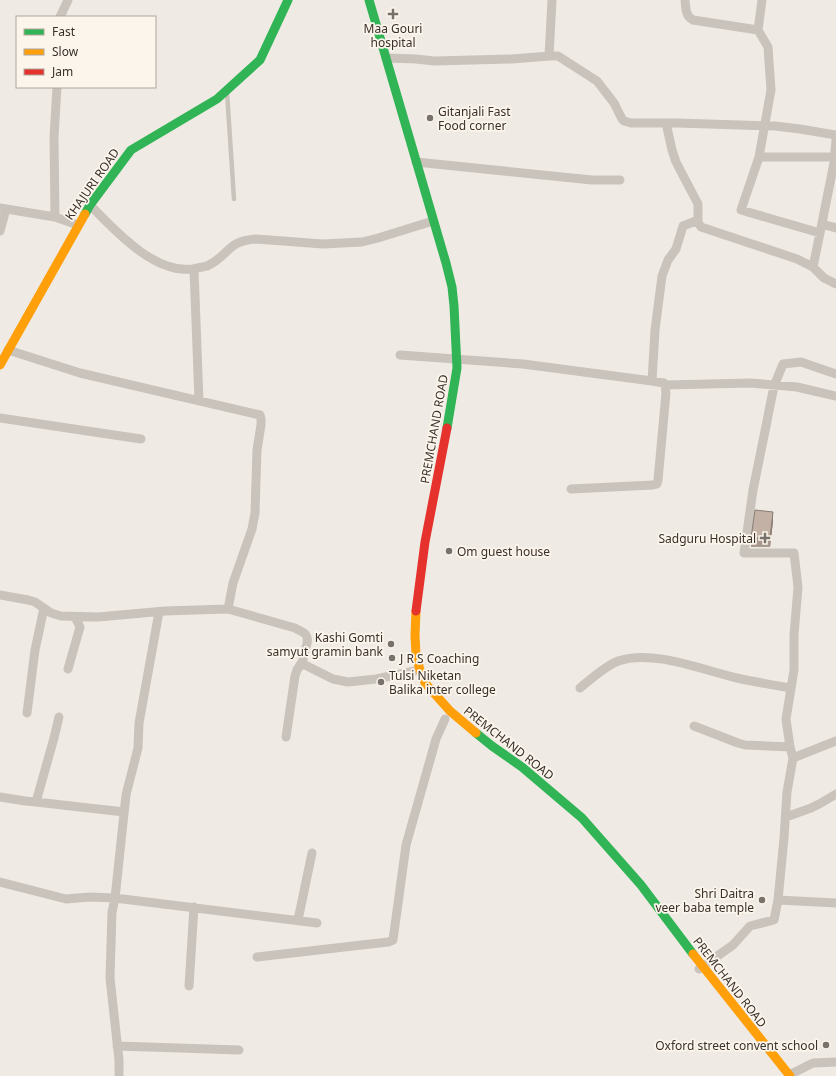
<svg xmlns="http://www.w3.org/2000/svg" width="836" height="1076" viewBox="0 0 836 1076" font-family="'Noto Sans',sans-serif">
<rect width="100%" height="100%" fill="#efebe4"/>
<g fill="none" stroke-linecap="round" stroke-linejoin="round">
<path stroke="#c9c3bc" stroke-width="4.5" d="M227,92l7,107"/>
<path stroke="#c9c3bc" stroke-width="9" d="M552,0l-3,56h9l39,25 17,22 8,16 2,2 7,2h46l98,3 25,3 36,6
M685,0c1,8 0,16 8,20l65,10
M762,0l-4,30 10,17 3,43 -12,67 -18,53 79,23 14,-70 2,-23
M60,17l8,-17
M386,58l30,1 18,2 78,-2 37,-3
M57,87l-3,50 1,80 23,8
M666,123l6,27 4,12 22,42v18l3,5 96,32 16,8 11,11 12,6
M759,157h75
M416,162l176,18h28
M90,205c25,26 68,73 107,63 4,-1 9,-1 12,-3 21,-11 18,-24 47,-26l67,5 39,-2 16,-4 55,-17
M0,208l55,9
M822,224l14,4
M0,231l6,-22
M813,267l7,-34
M194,269l5,132
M8,350l72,23 180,42 1,4v6l-4,25 -2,63 -3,16 -19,54 -5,26
M400,355l123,9 129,17 12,2 1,2 1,8 -8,87 -1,4 -4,1 -82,4
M652,381l3,-51 7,-54 6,-16 8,-11 7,-23 15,-6
M665,385l86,-2 46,4 39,9
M0,418l141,21
M0,595l28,5 7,2 16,11 10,3 37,1 67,-6 63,-2 67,19c3,2 9,4 11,7 5,7 -5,20 -3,29l30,15 15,3 28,-3 44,-9
M68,669l12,-42 -5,-10
M580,688c12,-10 24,-21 38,-27 35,-12 84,9 119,17 18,4 36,7 54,10
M27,713l8,-63 9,-42
M694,726l44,17 7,2 45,2
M286,737l9,-61 2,-6 5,-8
M793,758l-3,-11 -4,-28 8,-49v-35l4,-48 -4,-34h-50l9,-63 9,-44 12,-60 9,-22 18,-2 35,12
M0,797l25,4 11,1 18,-64 5,-21
M36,802l88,10
M786,817l25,-9 10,-5 15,-9
M0,882l66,17 24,-2 25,1 202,25
M778,900l6,-62 3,-46 6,-34 43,-17
M298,920l14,-67
M257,957l131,-15 5,-2 13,-95 30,-106 9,-20
M699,969l34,-24 17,-19 24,-6 4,-20 58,3
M189,986l5,-79
M117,1046l122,4
M789,1075l24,-12 23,-1
M119,1076v-16l-9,-82 2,-66 3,-14 11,-103 12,-47 1,-25 20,-111"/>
<path stroke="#30b455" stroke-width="9" d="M369,0l77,263 6,24 2,19 3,62 -10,60
M85,214l5,-9 41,-55 86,-51 43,-39 28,-60
M476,733l16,13 30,21 60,51 59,67 52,69"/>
<path stroke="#ff9f0a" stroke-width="9" d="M0,365l85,-151
M416,611l-1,24 1,20 4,15 5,13 25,28 26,22
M693,954l97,122"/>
<path stroke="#e5322d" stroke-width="9" d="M416,611l9,-69 22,-114"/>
</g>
<path fill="#a8988e" d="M773,521l-3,26h-19v-9z"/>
<path fill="#887c74" d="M773,512v9l-3,26v-9z"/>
<path fill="#c3b1a5" stroke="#887c74" d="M755,510l18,2 -3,26h-19z"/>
<g fill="#79716b" stroke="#fbf5ec" stroke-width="1.5">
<path d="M391 8h4v4h4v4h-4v4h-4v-4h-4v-4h4z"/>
<circle cx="430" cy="118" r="4"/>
<path d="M763 532h4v4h4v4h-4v4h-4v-4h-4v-4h4z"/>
<circle cx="449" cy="551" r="4"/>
<circle cx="391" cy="644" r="4"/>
<circle cx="392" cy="658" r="4"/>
<circle cx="381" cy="682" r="4"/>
<circle cx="762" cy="900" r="4"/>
<circle cx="826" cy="1045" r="4"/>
</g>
<g text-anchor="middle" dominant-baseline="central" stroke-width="3.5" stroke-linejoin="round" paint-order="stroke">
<g font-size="12" fill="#3a302a" stroke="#fbf5ec" text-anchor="start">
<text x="393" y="28" text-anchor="middle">Maa Gouri<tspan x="393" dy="14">hospital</tspan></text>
<text x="438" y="111">Gitanjali Fast<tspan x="438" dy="14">Food corner</tspan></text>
<text x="756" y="538" text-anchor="end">Sadguru Hospital</text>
<text x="457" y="551">Om guest house</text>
<text x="383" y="637" text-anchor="end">Kashi Gomti<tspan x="383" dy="14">samyut gramin bank</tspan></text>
<text x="400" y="658">J R S Coaching</text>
<text x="389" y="675">Tulsi Niketan<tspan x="389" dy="14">Balika inter college</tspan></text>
<text x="754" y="893" text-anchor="end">Shri Daitra<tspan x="754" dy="14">veer baba temple</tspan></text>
<text x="818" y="1045" text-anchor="end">Oxford street convent school</text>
</g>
<g font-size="12" fill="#3a302a" stroke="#fbf5ec">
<text transform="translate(92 184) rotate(-55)">KHAJURI ROAD</text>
<text transform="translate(434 429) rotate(-80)">PREMCHAND ROAD</text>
<text transform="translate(509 743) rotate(38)">PREMCHAND ROAD</text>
<text transform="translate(730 982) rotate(52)">PREMCHAND ROAD</text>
</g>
</g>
<rect x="16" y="16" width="140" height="72" fill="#fbf5ec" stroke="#aea69e"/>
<rect x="24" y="29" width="20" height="6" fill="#30b455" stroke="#aea69e"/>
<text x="52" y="36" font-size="12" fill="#3a302a">Fast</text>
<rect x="24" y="49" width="20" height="6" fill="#ff9f0a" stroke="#aea69e"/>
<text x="52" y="56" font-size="12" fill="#3a302a">Slow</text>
<rect x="24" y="69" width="20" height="6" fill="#e5322d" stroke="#aea69e"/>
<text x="52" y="76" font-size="12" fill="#3a302a">Jam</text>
</svg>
